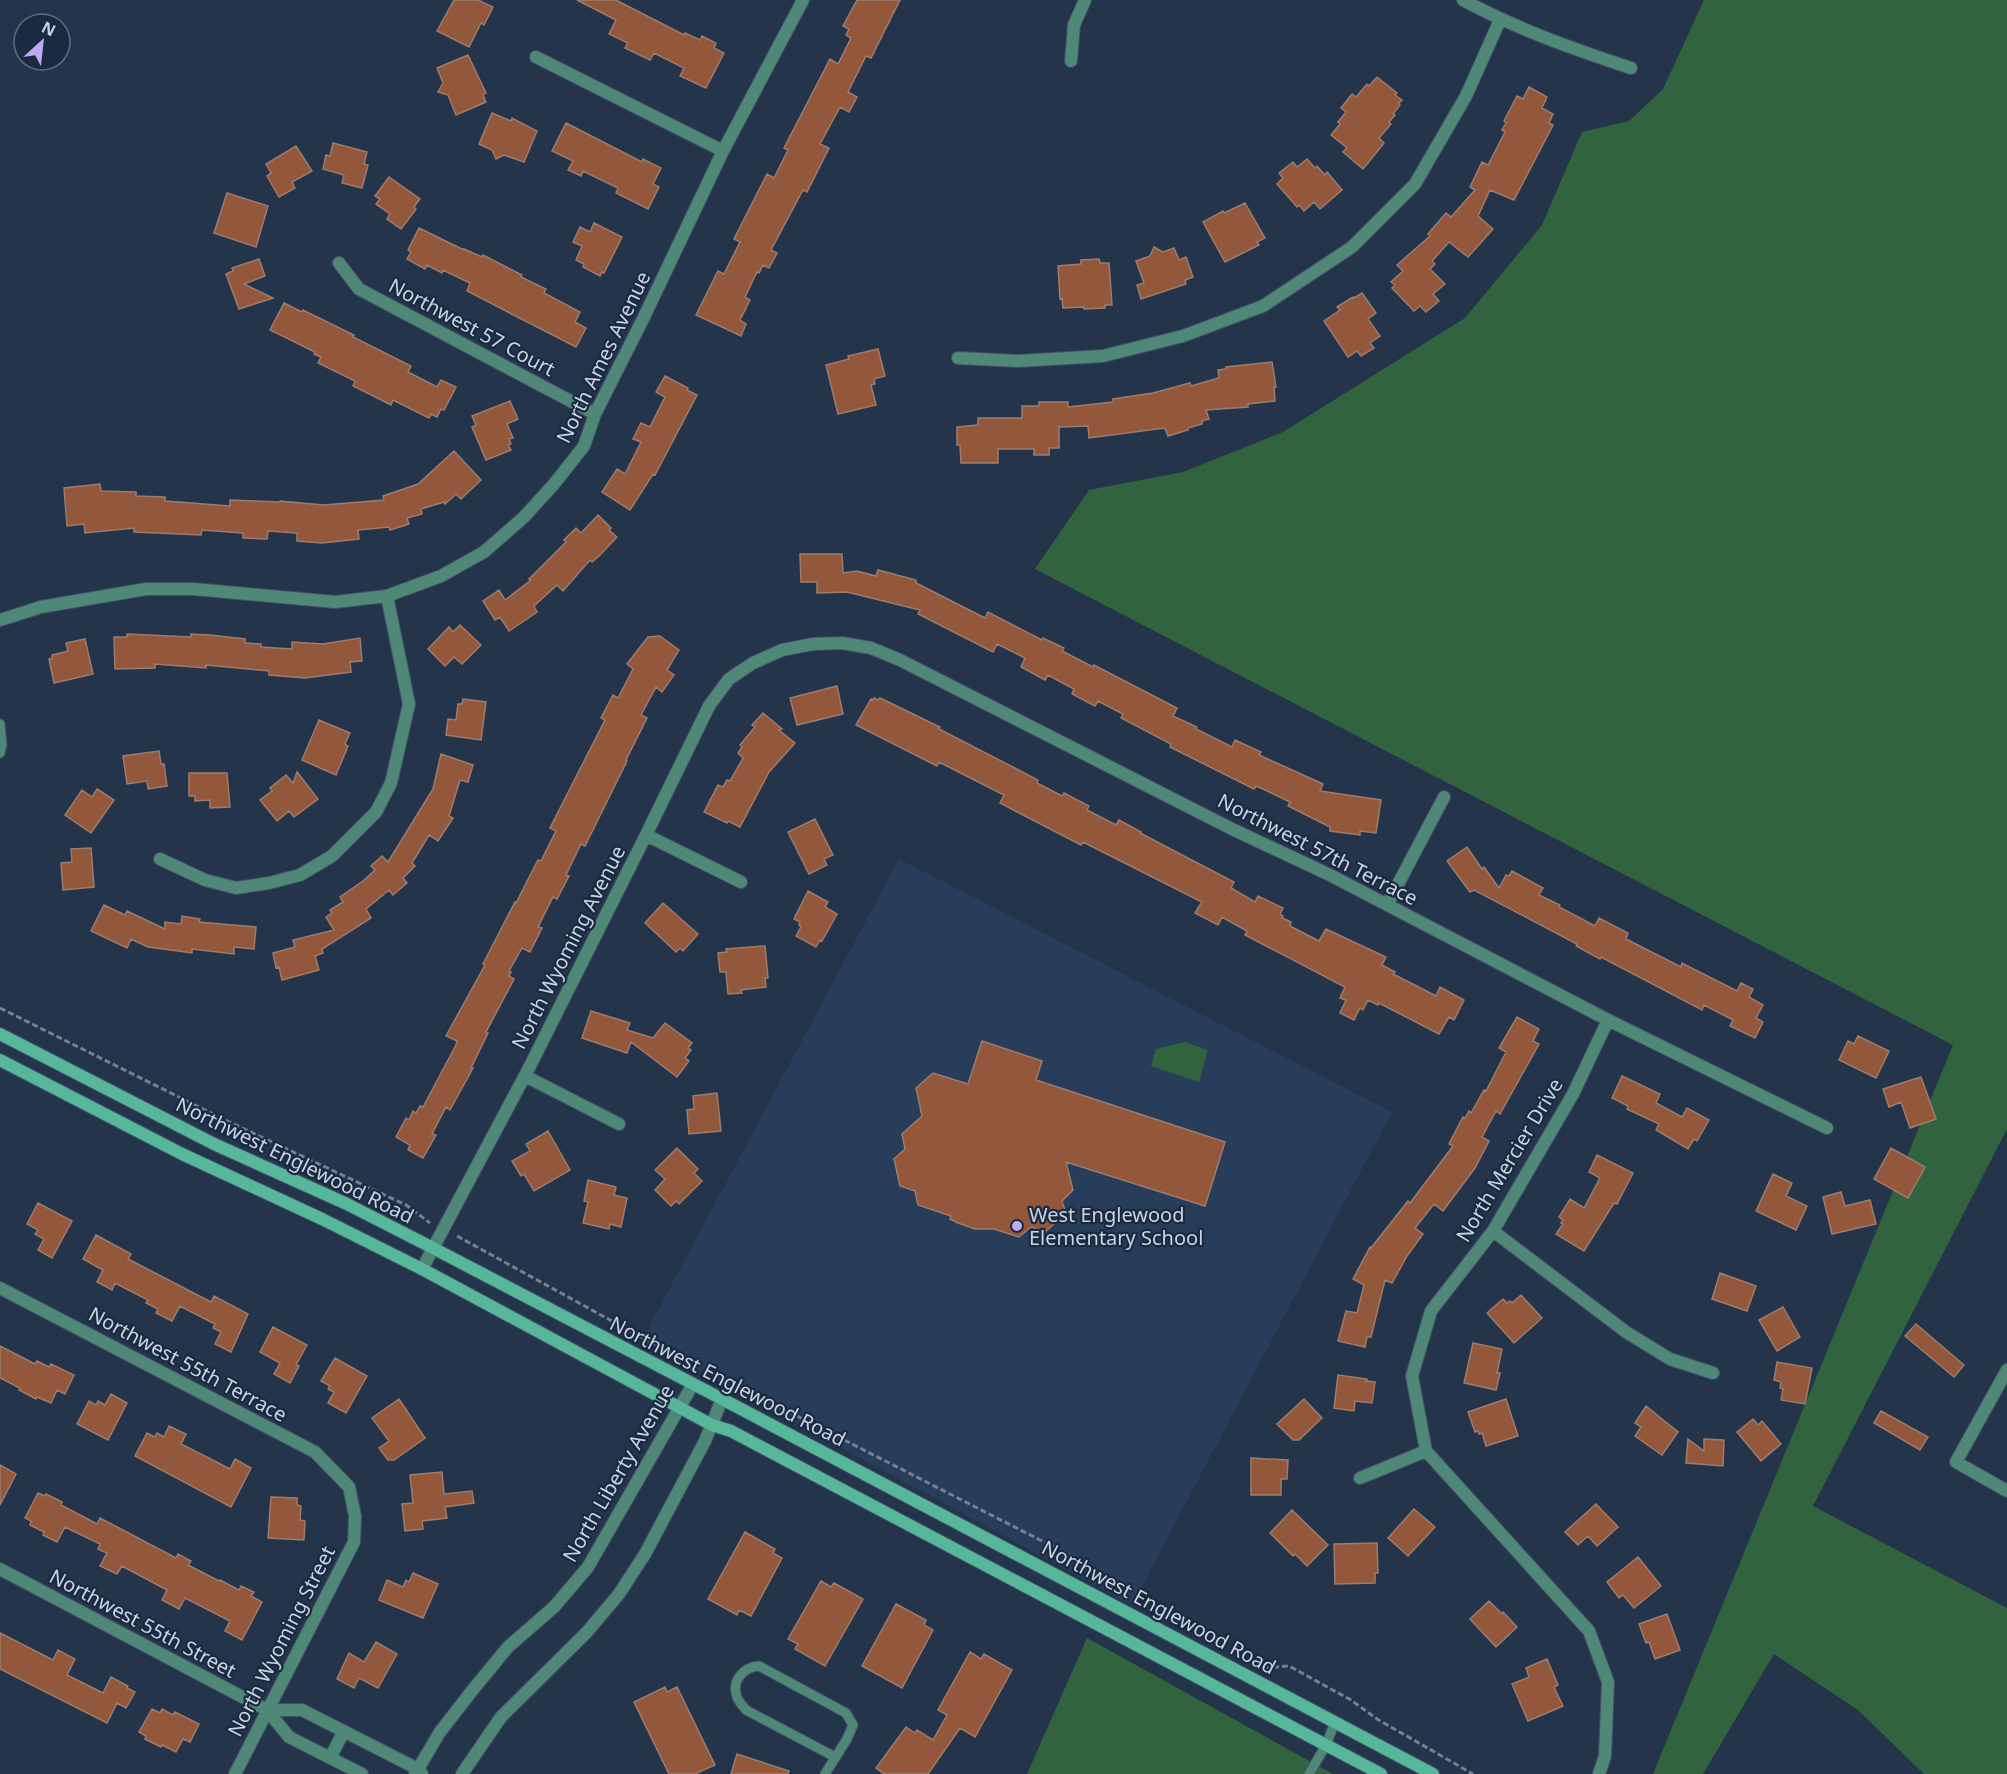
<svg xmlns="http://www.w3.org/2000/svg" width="2007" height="1774" viewBox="0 0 2007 1774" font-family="'Noto Sans',sans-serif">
<rect width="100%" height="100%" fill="#24354b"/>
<path fill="#283d59" d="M899,859l493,253 -260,493 -490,-265z"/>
<path fill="#31643e" d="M1704,0h303v1129l-194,377 194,102v166h-83l-66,-64 -84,-56 -71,120h-50l300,-729 -918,-476 54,-79 94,-18 100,-40 182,-114 77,-93 40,-93 47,-11 34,-32z
M1185,1042l23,8 -9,32 -48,-16 5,-17z
M1087,1638l246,136h-306z"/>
<path fill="#93583c" stroke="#9d7c6e" stroke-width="1.5" d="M454,0h24l15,7 -9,18 -3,-2 -12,24 -32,-16z
M577,0h39l68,35 1,-2 15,7 2,-4 14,7 -2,5 10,5 -18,35 -26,-12 4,-8 -30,-15 -4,7 -25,-12 3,-5 -19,-9 7,-14z
M857,0h43l-29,58 -5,-2 -18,36 9,5 -8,15 -9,-5 -20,37 9,4 -22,44 -4,-2 -32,60 6,3 -8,15 -6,-3 -4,8 -2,-1 -12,25 5,3 -10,20 6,4 -5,12 -45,-21 22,-44 6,3 16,-32 -6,-3 33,-65 7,4 14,-28 -4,-2 46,-89 8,5 13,-26 -5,-3 3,-6 -6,-3z
M468,55l18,38 -3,2 3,7 -30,13 -8,-20 -10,-3 5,-9 -6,-15z
M1377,77l20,16 -2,2 7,5 -3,3 1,2 -7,9 2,1 -6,7 2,2 -12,14 5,5 -21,26 -20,-17 4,-4 -16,-13 9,-11 -2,-2 8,-10 -5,-4 11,-14 4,3 11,-13 2,2z
M1529,87l18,10 -5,11 11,6 -4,9 4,2 -39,75 -24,-10 -12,26 15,13 -25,28 -19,-15 -17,19 3,3 -5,5 15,15 -12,10 6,7 -13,11 -6,-6 -6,5 -22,-23 3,-3 -4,-3 12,-11 -6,-6 33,-29 -2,-2 18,-21 5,4 24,-27 -5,-3 12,-25 6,3 17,-33 -3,-2 4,-7 -2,-2 13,-25 6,3z
M492,113l19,8 1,-3 25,13 -13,31 -20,-7 -8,4 -4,-9 -13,-6z
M566,123l76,39 1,-3 18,9 -8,16 6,3 -11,22 -32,-16 2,-5 -35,-17 -2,5 -13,-6 5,-9 -21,-10z
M333,143l34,9 -3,12 4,1 -6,23 -20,-5 2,-8 -21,-6 3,-14 4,1z
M296,146l16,25 -20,11 3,6 -16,9 -12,-21 4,-3 -5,-9z
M1307,159l8,9 2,-2 8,9 2,-3 15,18 -22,19 -6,-7 -10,9 -5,-6 -2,2 -20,-23 6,-6 -4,-5 14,-11 4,5z
M389,177l31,22 -6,8 2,2 -15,20 -14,-10 3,-5 -14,-10 4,-5 -5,-3z
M227,193l41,13 -12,41 -42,-14z
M1245,203l20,35 -8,4 2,3 -34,17 -22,-40 20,-11 1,2z
M594,223l28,14 -18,36 -2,-1 -2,4 -17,-9 1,-3 -8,-4 6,-14 -9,-4 7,-15 10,5z
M419,228l45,22v-1l18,8 1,-2 39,20 -1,2 25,12 -2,4 36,19 -5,10 11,6 -10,19 -109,-56 3,-8 -27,-13 -1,3 -15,-8 -2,4 -18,-10 4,-7 -3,-2z
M1154,247l9,5 11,-4 5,12 7,-3 7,20 -8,3 1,4 -45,15 -4,-14 7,-2 -8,-22 14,-5z
M259,259l6,17 -21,8 29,14 -34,11 -13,-35 7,-3 -1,-3z
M1099,259l1,4h9l3,42h-7v3l-21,1v-2l-21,1 -1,-10 -2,1 -2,-33 23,-2v-4z
M1362,293l14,20 -8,6 12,17 -10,7 4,5 -13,8 -4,-5 -9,6 -24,-36 16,-11 -3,-3 16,-10 1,1z
M284,303l18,9 1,-2 51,25 -1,2 58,29 -3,6 29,15 4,-7 15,7 -12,23 -3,-1 -4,8 -6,-3 -2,4 -36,-18 -2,5 -38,-19 2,-5 -37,-18 3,-6 -7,-3 1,-2 -45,-22z
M878,349l7,27 -11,3 1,5 -4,1 5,20 -38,9 -12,-49 23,-6 -1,-3z
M1272,362l4,25h-2l1,14 -27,3v3l-42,3 3,9 -7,2v3l-14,4v2l-20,6 -3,-8 -76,10 -1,-12 -29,1v21h-10v7h-15v-6h-36v14h-37l-1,-18h-3v-18l21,-2v-7h44v-12h17v-4h29v5l45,-5v-3l40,-6 37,-10 1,3 28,-8 -1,-8 8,-1v-2z
M665,376l23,12 -1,2 10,5 -42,80 -2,-1 -23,36 -28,-18 15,-23 8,5 16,-32 -8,-3 8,-16 9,4 15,-30 -9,-5z
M510,401l8,18 -11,5 6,14 -4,1 2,5 -3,1 3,5 -25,10 -14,-33 4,-2 -4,-9z
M454,451l27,29 -20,19 -5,-5 -11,10 -1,-2 -23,7 1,5 -15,4 2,6 -19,6 -1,-3 -31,3 1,9 -37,4 -25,-2v-8l-29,-2 -1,8 -24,-1v-5l-41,-3 -1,5 -67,-3v-4l-49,5 -1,-9 -17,2 -3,-38 36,-4 1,7 35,1v4l29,1v4l65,5v-6l50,2v-1l44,4 60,-5 -1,-4 35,-12z
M598,515l13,13 -2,2 8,7 -19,20 -6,5 -2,-2 -27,31 -6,-6 -23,21 3,6 -28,19 -9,-14 -5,3 -12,-19 16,-11 6,10 26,-20 -2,-1 37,-37 -2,-2 12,-12 5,5z
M800,554h42l1,19 14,-2 19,5 2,-6 38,10v3l69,35 3,-6 54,28 1,-2 21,10 -2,3 31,16 1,-2 83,43 -4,8 24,11 -1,2 36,18 3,-7 26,12 -2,3 64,29 -3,7 61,9 -5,33 -16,-2v4l-30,-4v-4l-42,-21 2,-4 -27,-13 -7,-3 -2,3 -84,-42 1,-3 -50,-26 2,-4 -25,-13 -3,5 -23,-12 2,-5 -26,-14 -3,5 -24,-13 4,-9 -28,-14 -4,8 -75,-38 2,-4 -73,-18 -30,1v-11h-16z
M460,625l21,20 -19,19 -8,-7 -9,9 -17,-17 21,-22 4,5z
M127,634l64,3v-3l19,1 35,4v4l16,1v3l31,2v-7l31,2 37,-6 2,23 -12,1 1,10 -46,6 -36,-3v-4l-63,-6v3l-51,-4v4l-40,1 -1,-32h13z
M660,636l19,14 -12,20 7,5 -12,17 -6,-5 -15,28 6,3 -21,42 1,1 -42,85 -4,-2 -15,31 3,1 -12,23 -4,-2 -15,30 4,1 -12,24 -8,-4 -13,23 2,1 -2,4 5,3 -28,53 2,1 -17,35h2l-23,42 -4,-3 -14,27 4,1 -13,23 -15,-8 2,-5 -14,-8 10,-19 3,2 4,-9 3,2 4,-7 3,1 33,-62 1,-4 -11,-5 39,-71 -2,-1 32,-62 1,1 22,-43 3,1 15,-30 -6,-3 55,-108 -4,-2 12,-23 5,3 15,-29 -6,-5 21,-27z
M85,639l8,35 -39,9 -5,-24h3v-4l16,-4 -2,-8z
M837,686l6,28 -46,11 -7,-27z
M874,698l4,2 2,-2 60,29 -1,2 99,51 -1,3 25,13 2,-3 25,13 -2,4 29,15 3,-5 22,12 -1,1 94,49 -3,6 24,14 3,-6 25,12 -3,6 3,2 -1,2 9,4 -1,4 29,15 7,-12 60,28 -4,8 13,7 -2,2 43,22 4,-9 24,13 -10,20 -5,-3 -10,17 -60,-31 -1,2 -10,-5 -5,10 -3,-2 -6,12 -14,-7 6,-13 -6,-2 5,-11 -100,-52 2,-4 -25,-14 -4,8 -23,-12 7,-11 -119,-60 -2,3 -81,-42 4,-8 -65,-33 -2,4 -81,-41 15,-26 2,1z
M463,699l23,3 -5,38 -35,-5 2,-16 8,1 2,-16h4z
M763,713l19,16 -3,1 16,13 -26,29 -29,55 -12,-6 -1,2 -23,-11 14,-27 5,2 4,-7 3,1 13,-23 -5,-5 4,-6 -2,-2 15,-18 -3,-2z
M319,720l31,13 -5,11 3,2 -12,29 -34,-15z
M159,751l2,13h3l3,22 -19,3 -1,-8 -20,3 -4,-28z
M441,754l32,11 -5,17 -8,-2 -11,36 4,2 -15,23 -9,-6 -17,28 3,3 -12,12 4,5 -14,12 -4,-5 -23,19 5,9 -49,31 1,4 -8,3 4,14 -37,10 -3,-13 -3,1 -3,-15 22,-6 -2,-7 41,-10 -8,-13 6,-4 -2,-3 13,-8 -3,-5 23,-16 12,-11 -4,-4 11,-10 6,6 45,-73z
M297,772l21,27 -24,18 -5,-6 -12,10 -17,-21 12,-9 -2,-3 16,-13 7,8z
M189,773h38l3,34 -20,1v-8l-15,1v-5h-6z
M97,789l17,11 -23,33 -26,-18 17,-25 10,7z
M815,819l18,36 -9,4 3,6 -18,9 -21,-42z
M1467,847l15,22 2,-2 15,21 7,-13 3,1 3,-5 31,17 -4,7 21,10 -1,2 36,19 4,-8 29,15 -2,6 55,28 1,-4 55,28 4,-8 12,6 -4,8 14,8 -7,13 7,4 -8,16 -25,-12 3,-6 -29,-15 -2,5 -101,-53 -1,2 -24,-13 1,-2 -103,-54 -4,2 -23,-31z
M91,848l3,39 -31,3 -2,-27 11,-1 -1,-13z
M808,891l20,11 -3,5 12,7 -15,27 -2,-1 -4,7 -20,-11 5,-9 -2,-2 1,-3 -6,-3z
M663,903l35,31 -15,17 -3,-3 -4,4 -31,-29z
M104,905l21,10 2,-4 38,18v-7l16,2 1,-8 18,3 -1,3 57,5 -2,22 -20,-2v7l-42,-5v4l-44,-6 -17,-8 -4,9 -36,-17z
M765,946l3,32h-3l1,9 -25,3 1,3 -14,1 -2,-22h-6l-2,-19 9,-1 -1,-3z
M591,1011l39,12 -3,7 26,8 12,-15 27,20 -4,5 3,2 -6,8 4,3 -12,16 -46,-35 -4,11 -45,-15z
M1517,1017l22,12 -6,12 6,3 -39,70 -4,-3 -14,26 7,4 -14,27 -32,43 -9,-7 -19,24 8,6 -16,22 -15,27 -7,-3 -14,57h-4l-2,10 -27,-6 8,-30 11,2 7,-28 -11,-6 17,-32 1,1 37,-47 2,2 43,-57 -4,-2 14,-27 2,1 4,-7 2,2 13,-23 2,1 20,-39 -7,-4z
M1858,1036l31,15 -13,27 -37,-18 9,-19 6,3z
M982,1041l60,20 -6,19 189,62 -20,64 -139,-44 7,28 -11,11 4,12 -21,19 -14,-5 -12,10 -25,-8h-19l-17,-6 -8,-4 1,-3 -33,-11 -3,-14 -15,-5 -6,-27 11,-10 -3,-15 20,-18 -6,-28 17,-15 35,11z
M1622,1076l38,18 -4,9 26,14 5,-9 22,12 -12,21 -3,-2 -6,10 -32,-19 3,-6 -32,-15 1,-3 -16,-8z
M1921,1077l15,42 -26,9 -9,-26 -12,5 -6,-18z
M717,1093l4,38 -32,3 -2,-24 7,-1 -1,-13z
M548,1131l22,39 -36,21 -10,-17 -3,2 -9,-15 18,-10 -4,-7z
M677,1148l21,21 -4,4 8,8 -23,23 -3,-3 -5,5 -16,-16 10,-11 -10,-9z
M1891,1148l34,19 -17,31 -34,-19z
M1597,1155l36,18 -16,31 -3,-1 -30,48 -28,-17 7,-10 -2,-1 2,-3 -4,-3 11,-18 14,9 16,-30 -11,-6z
M1773,1174l19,9 -6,13 21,10 -11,24 -40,-19z
M588,1180l28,7 -2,8 13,3 -6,29 -11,-3 -1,5 -26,-6 5,-21 -4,-1z
M1841,1192l4,14 25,-6 6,24 -44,10 -9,-37z
M38,1203l34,18 -20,37 -14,-8 6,-11 -9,-5 3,-4 -11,-6z
M96,1235l35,19 -3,5 83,43 3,-6 34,18 -17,38 -16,-8 6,-12 -8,-4 2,-4 -35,-18 -8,15 -16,-8 2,-4 -12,-6 2,-3 -33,-17 -3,7 -15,-8 6,-12 -20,-11z
M1720,1273l36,13 -9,25 -35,-12z
M1521,1295l21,23 -28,25 -27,-30 16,-14 4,4 3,-2 2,2z
M1783,1307l17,30 -23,14 -18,-31z
M1916,1324l48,41 -10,12 -49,-41z
M273,1327l34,18 -11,20 3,1 -9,17 -16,-9 6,-11 -20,-11z
M1473,1343l29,6 -5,24h3l-4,17 -32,-7z
M0,1346l35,18 2,-3 12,6 2,-3 23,11 -9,19 -8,-4 -6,13 -14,-6 -1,2 -17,-9 1,-2 -20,-10z
M335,1358l32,18 -21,37 -18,-10 6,-11 -6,-3 2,-3 -9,-5z
M1777,1362l35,6 -7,36 -24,-4 2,-11 -3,-1 1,-6 -7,-2z
M1338,1375l29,4 -1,2 9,1 -3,21 -17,-2 -1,10 -20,-3z
M111,1394l16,9 -19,37 -31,-16 12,-23 7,4 2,-4 7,4z
M399,1399l26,39 -31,22h-6l-9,-12 10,-7 -17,-23z
M1304,1399l18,19 -23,22h-6l-16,-16z
M1506,1399l12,37 -32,10 -4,-13 -3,1 -1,-3 -3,1 -7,-20z
M1646,1406l32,26 -16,23 -27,-19 6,-9 -6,-4z
M1881,1411l47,26 -8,13 -46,-27z
M1753,1419l5,6 4,-4 19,23 -20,17 -24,-29z
M169,1426l17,8 -5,10 49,25 5,-10 16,9 -20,39 -96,-51 12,-23 8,4 2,-4 7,4z
M1688,1439l16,12v-12l20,1 -1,26 -37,-3z
M1251,1458l37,2 -1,19h-6v16h-30z
M0,1465l16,9 -16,31z
M442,1472l2,22 28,-3 2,12 -29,4 2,11 -25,3 1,8 -18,2 -3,-27 11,-1 -3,-28z
M38,1493l7,3 1,-2 16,8 -1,3 36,19 3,-6 76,40 2,-4 13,7 -3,4 31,16 1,-1 19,10 2,-4 13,6 -3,4 11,6 -20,38 -17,-9 5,-10 -45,-23 -6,11 -17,-9 5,-10 -45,-24 -5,8 -17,-8 7,-13 -9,-4 2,-5 -35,-17 -8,15 -14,-7 1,-3 -14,-7 1,-4 -6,-3z
M271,1497l26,1v7l4,1 -1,14 5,1 -1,19 -36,-2z
M1596,1504l22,23 -21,19 -9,-10 -10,9 -13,-13z
M1414,1509l21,18 -27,29 -20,-18z
M1292,1510l36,35 -21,21 -12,-12 -2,2 -23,-23z
M745,1532l30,17 -2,4 9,5 -31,58 -12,-6 -2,5 -29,-16z
M1377,1543l1,30h-3v10l-40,1 -1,-40z
M1638,1557l23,29 -27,22 -11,-13 -4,3 -12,-16z
M413,1573l25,11 -15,34 -44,-18 8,-20 16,7 3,-7 3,2z
M821,1581l10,6 3,-4 29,16 -38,67 -30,-17 3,-5 -10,-5z
M1489,1601l13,13 1,-2 14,15 -21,20 -26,-28z
M896,1604l30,16 -2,5 9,5 -31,58 -40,-22z
M1667,1614l13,36 -25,9 -6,-17 -3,1 -7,-19z
M0,1633l53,27 5,-10 17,9 -8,16 36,18 8,-16 17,9 -1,2 8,4 -9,16 -9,-5 -10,20 -107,-54z
M376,1642l21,12 -19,34 -19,-10 -5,10 -17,-9 12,-26 15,9z
M970,1652l11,7 3,-5 28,16 -37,67 -15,-9 -32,46h-44l-8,-6 30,-41 9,6 2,-3 16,10 14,-25 -9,-5z
M1547,1659l11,26 -4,2 9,19 -35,15 -16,-37 17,-7 -3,-9z
M665,1687l2,5 10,-5 38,78 -20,9h-26l-35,-72z
M152,1709l8,4 2,-4 11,6 2,-3 24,12 -9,18 -7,-3 -7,13 -14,-7 -1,2 -16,-8 1,-3 -7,-4z
M737,1754l52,17 -1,3h-57z"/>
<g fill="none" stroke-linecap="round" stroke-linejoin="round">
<defs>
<path id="lane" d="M0,724l2,21 -2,8
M825,1774l22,-35 6,-14 -7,-12 -87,-47c-15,1 -28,14 -22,31 1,4 6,9 9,13l89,47
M1309,1774l17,-29 9,-23"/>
<path id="street" d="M1463,0c54,29 110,49 168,68
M536,57l187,94
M1071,61l3,-36 11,-25
M339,263l20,26 236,125
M958,358l60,3 85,-5 80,-20 80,-30 89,-59 63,-63 51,-88 34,-76
M0,620l41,-13 105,-18h47l142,13 52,-6 54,-20 43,-24 40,-35 30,-33 30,-38 11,-32 49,-97 79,-166 80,-151
M646,835l95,47
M160,859l45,21 31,8 33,-5 31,-8 32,-19 44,-44 15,-29 18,-79 -22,-108
M1387,905l57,-108
M525,1076l94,48
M1493,1231l133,101 44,27 43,14
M422,1269l108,-203 116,-231 63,-129 20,-27 24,-16 29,-13 31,-6 29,-1 29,5 29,12 332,169 98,46 278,145 219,108
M0,1288l315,164 34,35 6,29 -1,26 -119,232
M2007,1370l-51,92 51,29
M1360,1478l66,-27
M0,1569l267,141 22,27 73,37
M267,1710h35l116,59 4,5
M330,1758l14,-27
M415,1774l25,-42 31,-40 37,-45 46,-40 34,-40 105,-183
M462,1774l39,-57 86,-85 32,-38 26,-40 60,-113 17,-42
M1599,1774l6,-18 3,-74 -19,-51 -163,-180 -14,-75 19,-65 62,-80 80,-137 35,-74"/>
<path id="secondary" d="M0,1034l214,110 133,60 86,44 289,151 711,375
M0,1060l182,94 140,65 100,50 290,156 19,6 650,343"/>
</defs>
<use href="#lane" stroke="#425266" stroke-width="11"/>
<use href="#street" stroke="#425266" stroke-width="14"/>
<use href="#secondary" stroke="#425266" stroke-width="14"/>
<path stroke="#738193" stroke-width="3" stroke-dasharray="6 3" stroke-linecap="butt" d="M0,1008l223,111 183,86 24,18
M457,1236l215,118
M747,1394l15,4 329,168 14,17
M1264,1668l25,-2 62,34 26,19 96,55"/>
<use href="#lane" stroke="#4f8876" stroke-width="9"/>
<use href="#street" stroke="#4f8876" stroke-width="12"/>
<use href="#secondary" stroke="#56b79b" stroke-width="12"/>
</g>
<circle fill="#bea9f5" stroke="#1a2a40" stroke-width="2" cx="1017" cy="1226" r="6"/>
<g text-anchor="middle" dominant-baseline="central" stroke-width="4.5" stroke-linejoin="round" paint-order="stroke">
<g font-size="20" fill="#cad5e3" stroke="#1a2a40">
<text transform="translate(472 327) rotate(28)">Northwest 57 Court</text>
<text transform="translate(603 357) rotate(-64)">North Ames Avenue</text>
<text transform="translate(1318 849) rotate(27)">Northwest 57th Terrace</text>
<text transform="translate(568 947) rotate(-63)">North Wyoming Avenue</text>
<text transform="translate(295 1160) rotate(26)">Northwest Englewood Road</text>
<text transform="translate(1509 1160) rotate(-59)">North Mercier Drive</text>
<text transform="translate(188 1364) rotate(28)">Northwest 55th Terrace</text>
<text transform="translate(728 1381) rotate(27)">Northwest Englewood Road</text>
<text transform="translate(618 1473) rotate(-60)">North Liberty Avenue</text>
<text transform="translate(1159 1607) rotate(28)">Northwest Englewood Road</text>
<text transform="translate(143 1623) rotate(28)">Northwest 55th Street</text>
<text transform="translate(281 1641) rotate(-63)">North Wyoming Street</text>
</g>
<g font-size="20" fill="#cad5e3" stroke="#1a2a40" text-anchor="start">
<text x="1029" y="1214">West Englewood<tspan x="1029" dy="23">Elementary School</tspan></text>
</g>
</g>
<g transform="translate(42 42) rotate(27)"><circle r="28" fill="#1a2a40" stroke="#606e81" stroke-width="1.5"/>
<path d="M0-4.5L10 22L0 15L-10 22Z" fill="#bea9f5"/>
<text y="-9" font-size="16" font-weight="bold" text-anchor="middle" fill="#cad5e3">N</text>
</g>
</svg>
